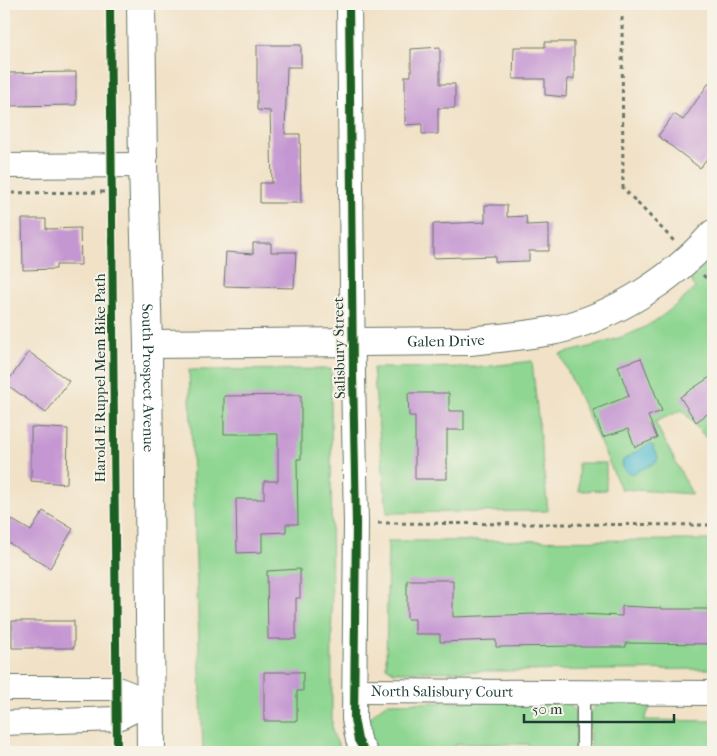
<svg xmlns="http://www.w3.org/2000/svg" width="717" height="756" viewBox="0 0 717 756" font-family="'IM FELL French Canon',serif">
<rect width="100%" height="100%" fill="#f7f3e8"/>
<filter id="ink" filterUnits="userSpaceOnUse"><feTurbulence type="fractalNoise" baseFrequency=".02" numOctaves="2"/><feDisplacementMap in="SourceGraphic" scale="10" xChannelSelector="R" yChannelSelector="G"/><feConvolveMatrix kernelMatrix="1 2 1 2 8 2 1 2 1" color-interpolation-filters="sRGB"/></filter>
<filter id="wash" filterUnits="userSpaceOnUse"><feTurbulence type="fractalNoise" baseFrequency=".0096" numOctaves="4" result="noise"/><feDisplacementMap in="SourceGraphic" scale="20" xChannelSelector="R" yChannelSelector="G"/><feGaussianBlur stdDeviation="1.12" result="paint"/><feColorMatrix in="noise" values="0 0 0 0 0 0 0 0 0 0 0 0 0 0 0 0 0 1.4 0 .05"/><feComposite in="paint" operator="in"/></filter>
<g filter="url(#wash)">
<rect width="100%" height="100%" fill="#f1e2c7"/>
<path fill="#8ed691" stroke="#568a62" d="M713,255v191l-31,-36 -27,12 37,72 -71,-5 -61,-135c26,-6 54,-13 79,-24 19,-9 42,-28 56,-42l-6,-12z
M532,361l16,150 -161,2 -14,-145 110,-1z
M331,369l1,360 1,5 9,18h-139l-14,-382z
M578,463h28v27l-27,1z
M713,540v129l-319,3 -8,-5 2,-126z
M564,700l13,12 -1,39 -2,1h-49l4,-8h-73l-4,8h-74c-16,-22 -14,-35 10,-49z
M601,700h53l-10,20 69,1v31h-119l-4,-5 -1,-35z"/>
<path fill="#53bccf" stroke="#397c82" d="M649,444l5,2 -1,3 5,7 -1,6 -25,12 -6,-2 -4,-6 1,-6z"/>
<g id="blocks">
<path fill="#c496d2" d="M545,42h29v37h-7l-1,18 -21,-2v-16h-32l1,-32h31z
M257,45h44v22h-14l-2,67h15l1,69h-41v-20h12l-2,-72 -13,-1z
M440,47v37h15v24h-17v26h-16v-10l-17,1v-49h6v-27z
M76,72v33l-69,1v-33z
M713,77v73l-13,18 -42,-32 16,-22 9,6z
M485,205h22v12l19,-1 1,9 22,-1v27h-20v10l-34,1v-6l-62,2v-34l52,-2z
M22,219h24v10l34,-1 1,37h-25v4l-33,1z
M253,243h18v9h25l-2,36 -70,-2 2,-34 27,2z
M29,352l40,29 -23,32 -40,-29z
M641,358l21,53 -14,5 9,22 -22,9 -7,-18 -25,8 -10,-27 36,-14 -11,-30z
M713,375v35l-17,12 -16,-25z
M408,393h41v18h15v19h-17v49h-32v-63h-6z
M301,395v64h-4l1,65h-12v8l-24,1v19l-25,1 -1,-54h28v-18h14v-47h-54v-38z
M31,427l37,2 -1,55 -36,-3z
M43,511l30,18 -23,39 -46,-28v-25l27,16z
M300,569v29h-4v41h-28l-1,-68z
M407,580h46v37l109,-4 60,3v-10l40,2v1h51v35l-87,-1v4h-46v-1l-84,1v-7l-56,2v-8h-25v-15h-8z
M12,621h62v27h-62z
M264,672h39v19h-6v30h-33z"/>
</g>
</g>
<g filter="url(#ink)">
<use href="#blocks" fill-opacity="0" stroke="#687767" stroke-width="1"/>
<g fill="none" stroke-linecap="round" stroke-linejoin="round">
<defs>
<path id="service" d="M583,693v59"/>
<g id="minor">
<path d="M349,4l4,371 3,148 -2,196 4,21 7,12"/>
<path d="M4,166l139,-1"/>
<path d="M4,688h111l35,14"/>
<path id="s1" d="M356,691l357,2"/>
<path d="M4,723l112,-4 34,-17"/>
</g>
<g id="tertiary">
<path id="s2" d="M148,344l321,-3c29,-3 58,-5 87,-11 60,-14 117,-51 157,-96"/>
</g>
<g id="secondary">
<path id="s3" d="M141,4l2,161 5,179 3,408"/>
</g>
</defs>
<use href="#service" stroke="#687767" stroke-width="15"/>
<use href="#minor" stroke="#687767" stroke-width="26"/>
<use href="#tertiary" stroke="#687767" stroke-width="30"/>
<use href="#secondary" stroke="#687767" stroke-width="30"/>
<path stroke="#687767" stroke-width="3" stroke-dasharray="4 4" stroke-linecap="butt" d="M622,17l1,171 51,53
M4,193l108,-1
M703,275l10,10
M378,523l335,2"/>
<use href="#service" stroke="#fff" stroke-width="12"/>
<use href="#minor" stroke="#fff" stroke-width="24"/>
<use href="#tertiary" stroke="#fff" stroke-width="28"/>
<use href="#secondary" stroke="#fff" stroke-width="28"/>
<defs>
<path id="cycleway" d="M110,4l7,748
M349,4l4,371 3,148 -2,196 4,21 7,12"/>
</defs>
<use href="#cycleway" stroke="#f7f3e8" stroke-width="11"/>
<use href="#cycleway" stroke="#1b5e20" stroke-width="8"/>
</g>
</g>
<g text-anchor="middle" dominant-baseline="central" stroke-width="4" stroke-linejoin="round" paint-order="stroke">
<g font-size="15" fill="#1f3d34" stroke="#f7f3e8">
<text stroke="none"><textPath href="#s2" startOffset="298">Galen Drive</textPath></text>
<text transform="translate(339 348) rotate(-91)">Salisbury Street</text>
<text transform="translate(100 378) rotate(-90)">Harold E Ruppel Mem Bike Path</text>
<text stroke="none"><textPath href="#s3" startOffset="374">South Prospect Avenue</textPath></text>
<text stroke="none"><textPath href="#s1" startOffset="86">North Salisbury Court</textPath></text>
</g>
</g>
<rect width="717" height="756" fill="none" stroke="#f7f3e8" stroke-width="20"/>
<path d="M524 714v8h150v-8" fill="none" stroke="#1f3d34" stroke-width="2.5"/>
<text x="532" y="714" font-size="15" fill="#1f3d34" stroke="#f7f3e8" stroke-width="4" paint-order="stroke">50 m</text>
</svg>
